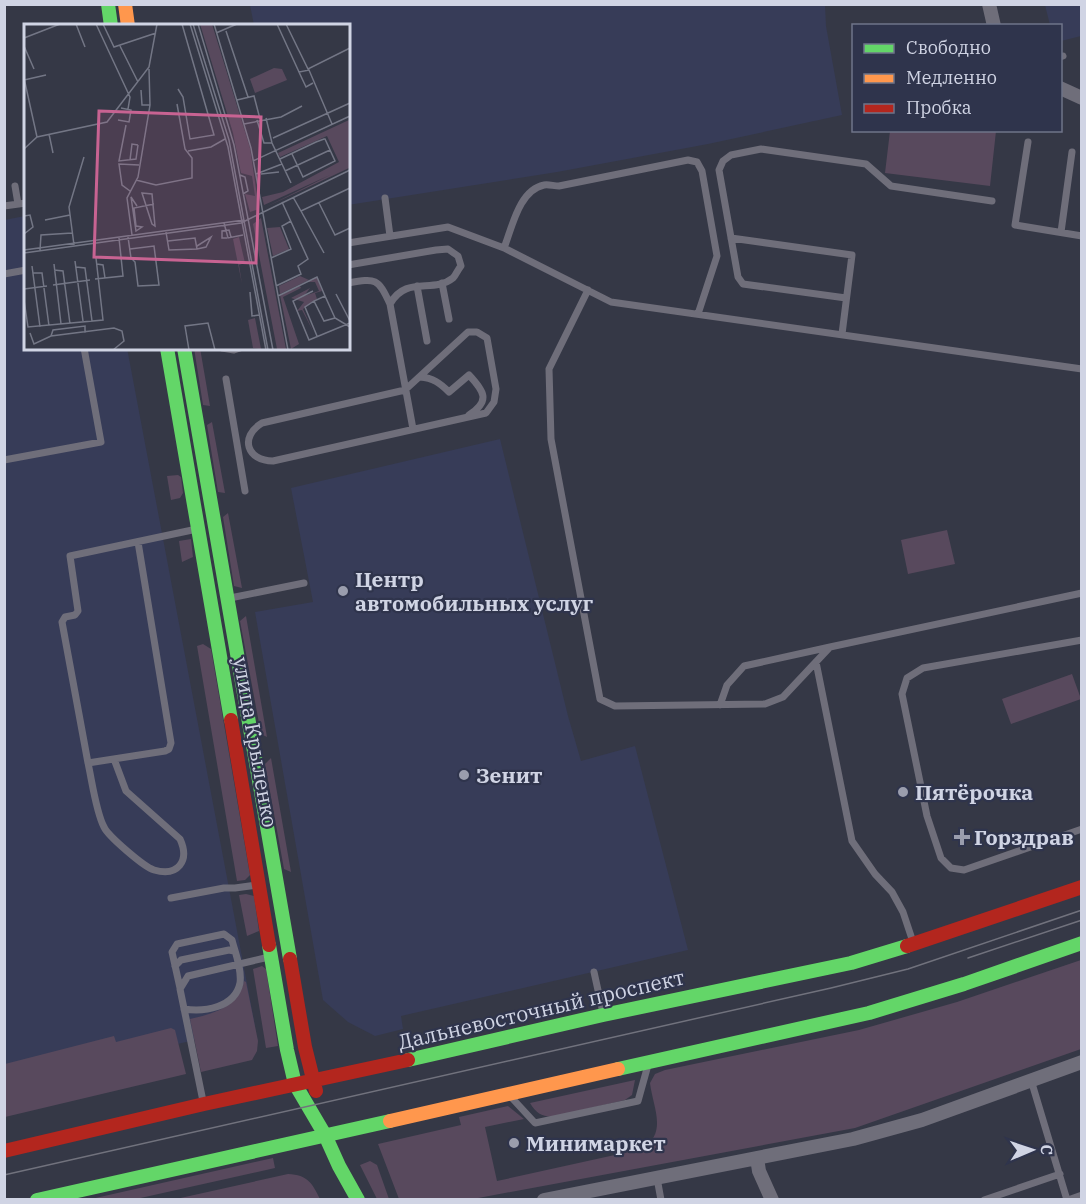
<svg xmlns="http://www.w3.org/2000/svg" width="1086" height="1204" viewBox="0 0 1086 1204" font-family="'IBM Plex Serif',serif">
<rect width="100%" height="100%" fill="#353846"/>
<path fill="#373c58" d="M250,5h575l1,21 16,89 -134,29 -151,28 -209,33v-179l-94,-1z
M1045,5h36v31l-20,5 -1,-15 -10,-1z
M25,216l1,132h101l128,678 -250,58 -1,-864z
M500,439l68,277 13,45 54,-15 53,204 -287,66 2,13 -28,7 -27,-14 -25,-22 -68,-388 58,-10 -22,-114z"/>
<path fill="#58495d" d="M890,131h106l-6,55 -105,-13z
M194,348h6l10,58 -7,-1z
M212,422l13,71 -7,-1 -11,-67z
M178,475l3,2 2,16 -3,5 -9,2 -4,-24z
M228,513l14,75 -8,-2 -11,-69z
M947,530l8,34 -47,10 -7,-34z
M191,539l2,18 -11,5 -3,-21z
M246,616l21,121 -6,-3 -21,-113z
M203,644l8,5 39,226 -5,5 -8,1 -40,-235z
M1072,674l9,25 -70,25 -9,-25z
M271,758l20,114 -7,-3 -19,-105z
M246,894l8,2 5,35 -12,5 -8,-41z
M1081,960v89l-226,79 -382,71h-74l-21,-55 83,-19 -2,-8 49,-11 16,13 -39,8 12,54 145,-32c26,-17 11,-41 8,-66l5,-9 10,-4 194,-40 98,-28z
M262,966l4,3 12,77 -12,2 -13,-79z
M244,981l2,1 12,59 -1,10 -5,9 -51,12 -11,-53c23,-5 48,-12 54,-38z
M171,1028l4,2 11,44 -181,43v-53l109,-28 2,6z
M635,1080l-3,15 -7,5 -73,17c-11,-1 -16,-4 -22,-14z
M273,1158l2,10 -139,31h-45z
M370,1161l7,4 12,34h-12l-17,-34z
M288,1174c20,1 24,9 32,25h-144z"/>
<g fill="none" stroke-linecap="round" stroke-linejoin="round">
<path stroke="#6f6e7a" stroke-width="7" d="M1060,57l3,-1
M1028,142l-13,83 67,11
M15,186l3,18
M385,198l5,38
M4,206l22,-3
M1061,232l11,-80
M731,238l121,17 -10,79
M348,243l100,-16 56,21 107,54 471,67
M504,248c8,-20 15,-58 40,-63 4,-1 10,1 15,1l129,-26 9,2 5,9 15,85 -19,58
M348,265l88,-15 12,-1 10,7 3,10c-3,3 -5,9 -8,12 -20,16 -47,-3 -63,26
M4,274l22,-4
M348,283c28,-5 30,-5 42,21l23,125
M442,283l7,36
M417,286l10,55
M588,290l-39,79 2,70 49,260 15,7 150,-2 18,-7 47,-50 252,-54
M846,298l-103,-14 -5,-7 -19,-107 4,-9 8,-6 30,-6 105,15 25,22 101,15
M468,332h9l10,6 9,51 -2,13 -8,11 -213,48c-26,0 -34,-24 -11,-38l143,-33z
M222,348l12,2 6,-2
M420,377c13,1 20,6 29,15l20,-17c15,16 22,26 0,40
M226,379l19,112
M4,460l97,-18 -17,-94
M138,542l33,201 -2,6 -4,2 -77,12 -26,-141 3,-5 10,-2 3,-4 -8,-55 127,-27
M230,598l74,-15
M1082,640l-159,28 -16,10 -5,16 25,122 14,42 10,10 13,2 118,-41
M816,662l36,179 23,33 17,18 11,20 10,30
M720,705l7,-20 17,-19 86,-19
M88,763c4,18 8,49 16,64 4,9 40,40 50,43 24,7 36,-9 26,-31l-54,-48 -12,-32
M171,898l53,-10h11l22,-3
M175,966l6,-6 48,-10 5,1
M594,972l9,41
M180,988l-8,-36 5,-8 47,-10 8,6c3,12 10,29 8,43 -5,25 -36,29 -56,26
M1031,1080l36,120
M511,1097l24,26 103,-22 10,-36
M203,1101l-23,-112 8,-13 81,-19
M657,1178l4,22
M984,1200l76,-26
M1068,1200l14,-5"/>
<path stroke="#6f6e7a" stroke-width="14" d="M989,4l5,22
M1060,88l22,10
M757,1158l2,13 13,29
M544,1200l309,-61 69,-19 160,-58"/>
<path stroke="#63d668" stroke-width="14" d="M108,4l3,22
M167,348l64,372
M184,348l106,611
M269,945l18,105 8,34 30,51 14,31 19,34
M408,1060l195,-45 248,-52 56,-17
M618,1069l251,-56 95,-29 118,-41
M37,1200l353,-79"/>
<path stroke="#ff974d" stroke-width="14" d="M125,4l3,22
M390,1121l228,-52"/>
<path stroke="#b3261e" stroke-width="14" d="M231,720l38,225
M907,946l175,-59
M290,959l15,88 11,44
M4,1151l200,-47 204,-44"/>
<path stroke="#71727d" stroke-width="1.5" d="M968,958l114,-38
M4,1175l827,-187 77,-19 174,-59"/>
</g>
<g fill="#9a9dad" stroke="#2f344c" stroke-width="2">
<circle cx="343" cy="591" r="6"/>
<circle cx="464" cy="775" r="6"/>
<circle cx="903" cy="792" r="6"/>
<path d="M959 828h6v6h6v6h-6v6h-6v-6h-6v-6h6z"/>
<circle cx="514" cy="1143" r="6"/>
</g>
<g text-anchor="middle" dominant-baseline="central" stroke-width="4.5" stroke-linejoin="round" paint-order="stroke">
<g font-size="21" font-weight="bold" fill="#d0d4e4" stroke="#2f344c" text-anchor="start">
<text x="355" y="579">Центр<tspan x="355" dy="24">автомобильных услуг</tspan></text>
<text x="476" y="775">Зенит</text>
<text x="915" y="792">Пятёрочка</text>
<text x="974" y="837">Горздрав</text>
<text x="526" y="1143">Минимаркет</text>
</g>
<g font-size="21" fill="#d0d4e4" stroke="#2f344c">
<text transform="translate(256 742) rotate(80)">улица Крыленко</text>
<text transform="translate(541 1009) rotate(-13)">Дальневосточный проспект</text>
</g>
</g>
<g transform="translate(24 24)">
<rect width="326" height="326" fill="#353846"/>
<path d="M176,0h12l38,124 9,61 -9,3 -5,-18 10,2 -3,-20 -11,-3 -8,-40zM250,44l8,1 5,11 -32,13 -5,-14zM325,96v48l-83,39 64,-32 -66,30 -2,-8 21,-5 56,-30 -12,-26 -47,21 -2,-4zM237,194l15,79 10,52h-9l-24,-125zM256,203l9,22 -16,7 -6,-28zM215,213l6,26 -6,2 3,19 -9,-45zM276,252l9,4 -29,14 -1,-8zM293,253l5,14 -7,2 2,6 -14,10 10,22 -11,-21 -5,1 7,-9 -13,-4 19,-10 -6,8 15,-5 -4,-9h-8zM276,262l1,2 -18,9 16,47 -8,5 -11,-54zM231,294l6,31 -8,-1 -5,-28z" fill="#58495d"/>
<path fill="none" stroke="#737685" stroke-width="1.5" d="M52,0l9,23M72,0l34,73 -2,12M79,0l11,23 42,-14M166,0l38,123 38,203M169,0l36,116 39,210M174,0l36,121 39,205M190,0l37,124 37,202M253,0l22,48M262,0l22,45 42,-21M202,7l22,66M192,9l21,-9M0,14l36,-14M0,22l10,23M96,22l18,36M0,54l13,59M0,56l22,-5M289,59l-7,4 -7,-15 10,-2 23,54M154,65l5,8 7,42 24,-4 -32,-111M117,66l1,15h8M213,76l17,-4 6,23M242,94l6,25 19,40M94,96l11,2 2,-12 -10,-2M233,96l7,23h8M220,100l37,-7 21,-11M102,101l-7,36 17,-2 2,-14M25,110l4,19M249,114l77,-35M0,125l13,-12 70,-15 42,-55 8,-43M164,127l23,-4 14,-8M256,135l36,-17 8,-3h1l10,22 -32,16 -11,-23M106,136l2,-16 6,1M229,137l97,-45M261,147l45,-21M232,150l26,-10M237,150l18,-2M216,151l5,2 3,14 -5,3M112,156l20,5 36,-7v-20l-7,-9 -8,-45M106,167l-8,-6 -3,-21 20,1M118,169l10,1 3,32 -3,-2zM269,173l8,14 49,-23M295,179l16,32 15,-7M113,182l-6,-9 5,34 6,-4 -6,-1 -2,-18 20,-4M277,187l23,42M21,196l25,-5M200,199l4,15 15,-3M142,208l3,18 28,-1 -2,-11 -27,3M0,210l9,-7 -3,-12 -6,1M108,211l-5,-37 11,-21 12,-72 -1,-36M104,213l3,21 4,4 3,24 21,-1 -5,-39 -24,3M203,214h-5v-7l7,-1 2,7M50,221l-5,-38 15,-50M173,222l14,-9 -5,10 -9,2M0,226l220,-30M16,226l1,-15 31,-2M0,229l217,-30 109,-53M247,234l20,-9 -9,-23 9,-5M51,237l8,60M30,240l7,60M73,240l6,1 2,13M8,242l8,61M52,243l9,1 7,53M30,246l9,1 7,53M9,249h9l7,53M71,255l28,-3 -4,-38M29,261l37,-5M252,262l25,-12 -3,-8 10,-7 -26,-57M0,265l23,-3M289,267l-20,10 16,39 41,-17M312,270l14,27M254,272l39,-19 8,19M0,276l4,27 75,-7 -7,-62M290,277l-9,6 12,29M228,290l-2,-22 2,24 7,-1M311,294l-11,3 -10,-20 11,-5 10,22 15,9M6,309l4,11 17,-8 63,-8 8,3 2,10 -11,9M27,312l2,-6 32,-4v7M165,326l-4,-24 23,-3 7,27"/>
<path fill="#c86392" fill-opacity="0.15" stroke="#c86392" stroke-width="3" d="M75,87l162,6 -5,146 -162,-6z"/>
<rect width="326" height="326" fill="none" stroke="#d0d4e4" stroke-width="3"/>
</g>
<rect width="1086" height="1204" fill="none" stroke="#d0d4e4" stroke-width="12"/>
<rect x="852" y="24" width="210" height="108" fill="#2f344c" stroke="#6f7489" stroke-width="1.5"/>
<rect x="864" y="44" width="30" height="9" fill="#63d668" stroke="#6f7489" stroke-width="1.5"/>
<text x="906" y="54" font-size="18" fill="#d0d4e4">Свободно</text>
<rect x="864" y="74" width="30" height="9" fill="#ff974d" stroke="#6f7489" stroke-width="1.5"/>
<text x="906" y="84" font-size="18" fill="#d0d4e4">Медленно</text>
<rect x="864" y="104" width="30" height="9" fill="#b3261e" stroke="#6f7489" stroke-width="1.5"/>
<text x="906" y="114" font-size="18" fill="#d0d4e4">Пробка</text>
<g transform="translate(1032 1150) rotate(88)" stroke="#2f344c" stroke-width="4.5" paint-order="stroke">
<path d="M0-4.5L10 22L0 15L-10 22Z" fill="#d0d4e4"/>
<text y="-9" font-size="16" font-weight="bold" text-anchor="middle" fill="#d0d4e4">С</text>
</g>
</svg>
